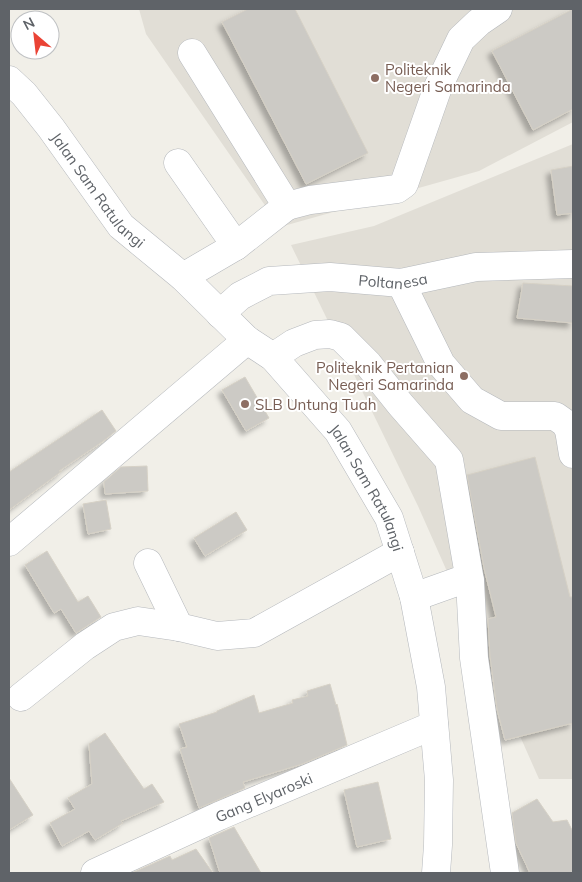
<svg xmlns="http://www.w3.org/2000/svg" width="582" height="882" viewBox="0 0 582 882" font-family="Mulish,sans-serif">
<defs>
<filter id="shadow"><feDropShadow dx="-4.5" dy="4.5" stdDeviation="2.5" flood-color="#0004"/></filter>
</defs>
<rect width="100%" height="100%" fill="#f1efe8"/>
<path fill="#e1ded6" d="M139,9h434v113l-94,49 -199,56 -134,-193z
M573,144v635h-34l-121,-273 -127,-261 83,-19z"/>
<path fill="#cccac5" stroke="#d6d1c6" filter="url(#shadow)" d="M248,9h47l73,144 -62,31 -84,-162z
M573,9v100l-40,21 -41,-79z
M573,166v47l-16,2 -6,-45z
M523,283l50,3v37l-56,-5z
M245,377l24,41 -23,13 -24,-41z
M102,410l14,21 -14,11 -43,29h3l-53,39v-38z
M535,457l35,140h3v126l-68,17 -8,-31 -7,-53 -2,-37 8,-2 -12,-49 -17,-93z
M147,466l1,25 -43,3 -1,-12 17,-15z
M106,500l5,29 -23,5 -5,-30z
M236,512l11,18 -42,26 -11,-18z
M47,551l31,51 10,-6 13,21 -25,16 -15,-24 -7,4 -29,-48z
M330,684l6,21 1,-1 10,41 -45,19 -59,18 2,6 -46,20 -19,-59 7,-2 -8,-23 38,-12v-1l37,-16 5,18 34,-10 -1,-3 16,-4 -1,-5z
M105,733l39,56 8,-5 12,18 -43,19 2,2 -28,17 -6,-9 -27,15 -12,-23 25,-14 -7,-11 24,-14 -3,-40z
M9,778l24,37 -24,15z
M378,782l13,57 -34,8 -13,-57z
M537,799l16,23 14,-2 6,12v41h-43l-14,-30 -4,-30z
M234,827l27,46h-41l-11,-35z
M196,849l17,24h-81l38,-17 2,4z"/>
<g fill="none" stroke-linecap="round" stroke-linejoin="round">
<defs>
<g id="minor">
<path d="M192,53l95,153 23,-6 87,-11 7,-5 34,-97 23,-48 18,-17 19,-13"/>
<path id="s1" d="M9,80l15,14 27,34 70,98 62,51 64,63 26,17 65,74 51,87 25,79 17,90 8,93 -1,65 -2,28"/>
<path d="M178,163l58,83 51,-40"/>
<path d="M183,277l53,-31"/>
<path d="M401,283l40,81 31,36 29,16h54l10,7 4,7 4,24"/>
<path id="s2" d="M220,314l20,-18 29,-15 61,-4 71,6 75,-16 97,-3"/>
<path d="M273,357l21,-14 21,-8 15,-1 11,3 27,27 32,40 49,56 21,121"/>
<path d="M9,542l238,-202"/>
<path d="M148,563l31,64"/>
<path d="M414,597l45,-16h11l4,77 31,215"/>
<path d="M21,697l64,-51 29,-19 24,-6 41,6 38,9 37,-3 146,-81"/>
<path id="s3" d="M95,873l124,-57 215,-91"/>
</g>
</defs>
<use href="#minor" stroke="#b5b8bc" stroke-width="29"/>
<use href="#minor" stroke="#fff" stroke-width="28"/>
</g>
<g fill="#8d6e63" stroke="#fff" stroke-width="2">
<circle cx="375" cy="78" r="5"/>
<circle cx="464" cy="376" r="5"/>
<circle cx="245" cy="404" r="5"/>
</g>
<g text-anchor="middle" dominant-baseline="central" stroke-width="4" stroke-linejoin="round" paint-order="stroke">
<g font-size="15" fill="#785e54" stroke="#fff" text-anchor="start">
<text x="385" y="69">Politeknik<tspan x="385" dy="17">Negeri Samarinda</tspan></text>
<text x="454" y="367" text-anchor="end">Politeknik Pertanian<tspan x="454" dy="17">Negeri Samarinda</tspan></text>
<text x="255" y="404">SLB Untung Tuah</text>
</g>
<g font-size="15" fill="#5f6368" stroke="#fff">
<text stroke="none"><textPath href="#s1" startOffset="142">Jalan Sam Ratulangi</textPath></text>
<text stroke="none"><textPath href="#s2" startOffset="184">Poltanesa</textPath></text>
<text stroke="none"><textPath href="#s1" startOffset="548">Jalan Sam Ratulangi</textPath></text>
<text stroke="none"><textPath href="#s3" startOffset="185">Gang Elyaroski</textPath></text>
</g>
</g>
<rect width="582" height="882" fill="none" stroke="#5f6368" stroke-width="20"/>
<g transform="translate(35 35) rotate(332)"><circle r="24" fill="#ffffff" stroke="#bfc1c3"/>
<path d="M0-4L9 19L0 12L-9 19Z" fill="#ea4335"/>
<text y="-8" font-size="14" font-weight="bold" text-anchor="middle" fill="#5f6368">N</text>
</g>
</svg>
